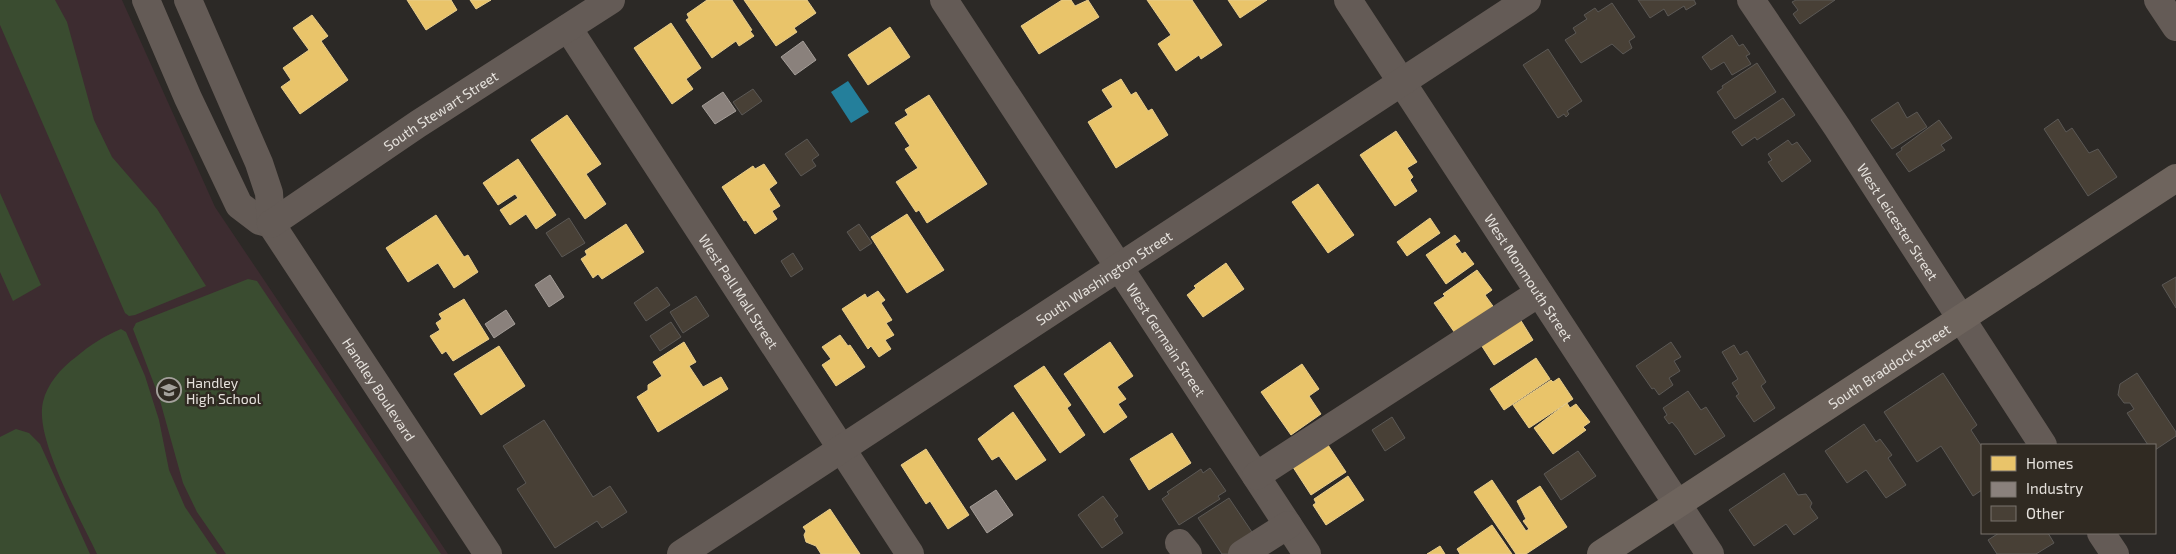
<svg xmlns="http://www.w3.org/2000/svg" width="2176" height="554" viewBox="0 0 2176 554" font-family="'Exo 2',sans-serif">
<rect width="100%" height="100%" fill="#2c2926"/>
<path fill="#3d2c30" d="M0,0h122l93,207 233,347h-448z"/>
<path fill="#3a4c30" d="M0,0h55l12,22 27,98 18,37 45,52 49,77 -71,29 -6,1 -4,-3 -125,-288z
M0,193l41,92 -28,16 -13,-29z
M248,279l9,2 184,273h-215l-29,-42 -14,-29 -24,-86 -26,-68 3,-6z
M121,329l5,3 19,44 14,44 10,50 16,37 32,47h-120c-16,-35 -63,-115 -54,-152 4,-18 18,-34 33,-45 14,-12 28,-21 45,-28z
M16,429l13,4 11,11 50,110h-90v-117z"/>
<path fill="#247f9b" d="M848,81l21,31 -18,11 -20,-31z"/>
<path fill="#e9c46a" stroke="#e8cd8c" d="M407,0h44l6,10 -31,20z
M470,0h21l-15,9z
M707,0h25l20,30 -2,1 4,5 -15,10 -3,-5 -24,17 -26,-38 3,-2 -2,-4z
M744,0h63l9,13 -22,15 3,4 -21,14z
M1062,0h9l4,6 13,-6 11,17 -60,37 -18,-28z
M1147,0h45l30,45 -21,14 -2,-4 -23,16 -18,-27 13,-9z
M1228,0h39l-27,18z
M312,15l16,21 -7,5 27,39 -48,34 -19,-27 10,-7 -8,-12 26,-18 -16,-22z
M671,23l30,45 -15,11 7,10 -21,15 -38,-56z
M890,27l20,30 -42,28 -20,-30z
M1121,79l10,16 5,-3 12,19 4,-2 16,26 -52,33 -28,-46 25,-15 -11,-17z
M929,95l58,89 -60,39 -8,-13 -3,2 -20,-30 22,-14 -13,-19 5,-3 -15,-23 13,-8 -3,-5z
M567,115l34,49 -15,10 20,30 -21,15 -54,-79z
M1396,131l21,31 -10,6 6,9 -3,3 7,11 -22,15 -35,-51z
M518,159l38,56 -20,14 -10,-15 -16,11 -10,-15 18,-12 -3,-4 -17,11 -15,-22z
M764,164l13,19 -8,6 11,17 -8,5 5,8 -22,15 -9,-14 -2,1 -22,-34 31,-21 2,3z
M1318,184l36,51 -26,18 -36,-51z
M907,214l37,56 -37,23 -36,-56z
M436,215l28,42 4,-2 10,17 -24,16 -16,-25 -30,19 -22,-34z
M1430,218l10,15 -33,23 -10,-14z
M626,224l18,28 -42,27 -4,-5 -5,4 -12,-19 6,-4 -2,-4z
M1455,235l5,6 -5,3 7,10 3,-2 9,12 -28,20 -20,-29z
M1226,263l18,26 -41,28 -16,-22 9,-7 -2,-2z
M1477,270l15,20 -7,5 10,14 -38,27 -23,-33 11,-7 -2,-2z
M878,291l7,9 -4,3 11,17 -6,3 8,12 -9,5 6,9 -12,8 -8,-11 -3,3 -26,-40 23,-15 2,4z
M464,299l25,40 -36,22 -7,-10 -4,3 -12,-18 10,-6 -4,-7 6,-4 -3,-5z
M1515,311l18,29 -39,25 -18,-28z
M840,335l8,11 2,-1 15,22 -29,19 -14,-21 9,-6 -9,-12z
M684,342l12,20 -7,4 14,21 18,-10 7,12 -70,43 -21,-35 11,-7v-5l14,-9 -9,-14z
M1110,342l23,34 -16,11 9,12 -8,5 9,13 -23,16 -40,-59z
M499,346l26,40 -44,29 -27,-41z
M1536,358l14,21 -46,31 -14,-21z
M1302,364l17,25 -10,7 12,18 -30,21 -30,-43z
M1044,366l27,39 -4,3 18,27 -25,18 -46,-67z
M1559,378l14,21 -44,29 -16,-23 38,-25 2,2z
M1567,403l3,5 6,-4 14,18 -7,5 3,3 -33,24 -19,-26z
M1013,412l33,48 -30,20 -17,-24 -7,4 -14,-21z
M1172,433l19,30 -42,27 -19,-31z
M1328,445l18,27 -35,23 -22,-34z
M926,449l43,66 -21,14 -18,-28 -4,3 -25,-39z
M1348,476l16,24 -38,25 -13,-20 3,-2 -2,-4z
M1492,480l34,51 3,-2 -6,-8 3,-2 -9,-18 23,-15 27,41 -41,27h-10l-42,-62z
M830,509l30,45h-39l-5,-8 -10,-4 -2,-7 2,-4 -3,-4z
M1492,525l20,29h-52l-3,-5z
M1440,546l5,8h-18z"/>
<path fill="#8a817c" stroke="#a59e99" d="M803,41l13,19 -21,15 -14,-18z
M723,92l13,19 -21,13 -13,-18z
M550,275l14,22 -15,10 -14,-22z
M506,310l9,14 -21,14 -9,-14z
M996,490l17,25 -26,18 -17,-26z"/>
<path fill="#484036" stroke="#5b5855" d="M1638,0h56l2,4 -10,6 -2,-4 -16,10 -4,-7 -14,9z
M1796,0h39l-35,24 -7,-10 5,-4 -6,-8z
M1612,3l23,34 -6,4 3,7 -9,6 -11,-10 -31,19 -16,-23 11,-7 -3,-5 14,-9 -3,-4 11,-7 3,4z
M1732,35l7,11 4,-2 7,10 -4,2 5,8 -19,11 -8,-13 -13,8 -9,-13z
M1548,49l34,52 -15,10 2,3 -3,3 -2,-3 -6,4 -35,-53z
M1757,63l19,29 -41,27 -18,-27 6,-4 -1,-2z
M753,89l9,12 -20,14 -9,-13z
M1783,98l12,17 -38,25 -2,-3 -13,9 -10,-14z
M1898,102l9,16 10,-6 10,15 -35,22 -21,-29z
M2058,119l8,13 6,-4 17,25 9,-4 19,28 -29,19 -44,-67z
M1939,120l13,18 -11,7 4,5 -36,22 -13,-18 6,-4 -1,-2z
M807,139l12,16 -7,5 4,6 -15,10 -16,-22z
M1788,140l4,5 5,-3 14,19 -29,21 -14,-20 4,-2 -4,-6z
M569,218l16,25 -23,14 -16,-24z
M859,224l13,19 -12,8 -13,-19z
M793,253l10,16 -12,8 -10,-16z
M2176,277v31l-14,-23z
M657,287l13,18 -24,16 -12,-18z
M696,296l13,20 -26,17 -13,-21z
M671,322l10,15 -21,14 -10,-15z
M1671,342l10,15 -7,4 6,10 -11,7 4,7 -14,10 -5,-7 -2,1 -16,-23z
M1734,345l6,10 7,-4 19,31 -5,4 14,22 -21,14 -18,-26 3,-2 -7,-11 6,-4 -16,-27z
M1943,373l34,52 -6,5 11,17v43l-9,6 -32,-50 -24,16 -33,-50z
M2137,373l39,59v4l-21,14v-5h-7l-21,-32 7,-4 -4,-6h-6l-6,-8 2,-11z
M1688,391l13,19 5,-3 19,29 -30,19 -17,-26 -6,-7 -3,2 -5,-7 3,-2 -4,-7z
M1392,417l13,21 -20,13 -13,-21z
M544,420l49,77 17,-11 17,26 -25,16 -5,-7 -42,27 -38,-59 9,-6 -23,-37z
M1864,424l12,18 4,-3 12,16 -4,3 18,27 -20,13 -20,-28 -19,13 -22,-32z
M1578,451l18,25 -35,24 -17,-26z
M1210,468l16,23 -8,5 2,3 -41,26 -17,-26 7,-5 -2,-2 34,-23 2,4z
M1784,473l14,22 8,-1 6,9 -2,4 8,11 -24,17 -8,-11 -32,22 -25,-36z
M1103,496l15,20 -4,3 9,14 -21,15 -24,-33z
M1229,498l27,40 -24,16h-10l-24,-36z
M1999,533h49l6,10 -18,11h-39l-9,-14z"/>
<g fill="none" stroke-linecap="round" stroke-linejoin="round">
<g stroke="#645b56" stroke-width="28">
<path d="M146,0l42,98 51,107 21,16 11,3"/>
<path id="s1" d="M188,0l71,163 10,30 2,31 217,330"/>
<path id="s2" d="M944,0l363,554"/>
<path id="s3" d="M1348,0l362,554"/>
<path id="s4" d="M1751,0l86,127 206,318"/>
<path d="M2158,0l18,27"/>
<path id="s5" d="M568,28l342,526"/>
<path id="s6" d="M271,224l147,-100 193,-124"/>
<path d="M1256,476l283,-183"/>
<path d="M2101,533l14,21"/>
<path d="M1179,543l9,11"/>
<path id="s7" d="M681,554l846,-554"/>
<path d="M1242,554l46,-29"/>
</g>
<path stroke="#6e645d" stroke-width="28" id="s8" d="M1601,554l575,-376"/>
</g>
<defs>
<symbol id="school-ring" viewBox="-11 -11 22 22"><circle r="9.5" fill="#302a22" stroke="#a4a19c" stroke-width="1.5"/><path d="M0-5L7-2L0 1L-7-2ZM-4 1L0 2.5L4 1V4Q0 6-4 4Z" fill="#a4a19c"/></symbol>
</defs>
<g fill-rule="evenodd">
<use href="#school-ring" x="155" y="376" width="28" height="28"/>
</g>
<g text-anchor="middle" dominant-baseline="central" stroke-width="5" stroke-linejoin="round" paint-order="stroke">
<g font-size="14" fill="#e5e1dc" stroke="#302a22">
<text stroke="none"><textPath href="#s6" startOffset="204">South Stewart Street</textPath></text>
<text stroke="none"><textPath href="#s4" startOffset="266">West Leicester Street</textPath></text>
<text stroke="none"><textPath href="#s7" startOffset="505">South Washington Street</textPath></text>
<text stroke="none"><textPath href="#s3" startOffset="331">West Monmouth Street</textPath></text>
<text stroke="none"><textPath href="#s5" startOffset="314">West Pall Mall Street</textPath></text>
<text stroke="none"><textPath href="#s2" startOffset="406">West Germain Street</textPath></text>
<text stroke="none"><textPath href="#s8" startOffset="344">South Braddock Street</textPath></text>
<text stroke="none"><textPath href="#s1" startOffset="438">Handley Boulevard</textPath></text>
</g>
<g font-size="14" fill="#e5e1dc" stroke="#302a22" text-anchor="start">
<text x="186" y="382">Handley<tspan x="186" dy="16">High School</tspan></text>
</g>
</g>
<rect x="1981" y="444" width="175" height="90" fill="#302a22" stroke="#78736c"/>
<rect x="1991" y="456" width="25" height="15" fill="#e9c46a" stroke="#78736c"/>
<text x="2026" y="469" font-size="15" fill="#e5e1dc">Homes</text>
<rect x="1991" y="482" width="25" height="15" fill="#8a817c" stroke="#78736c"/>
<text x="2026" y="494" font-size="15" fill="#e5e1dc">Industry</text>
<rect x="1991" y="506" width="25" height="15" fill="#484036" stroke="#78736c"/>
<text x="2026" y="519" font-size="15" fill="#e5e1dc">Other</text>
</svg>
